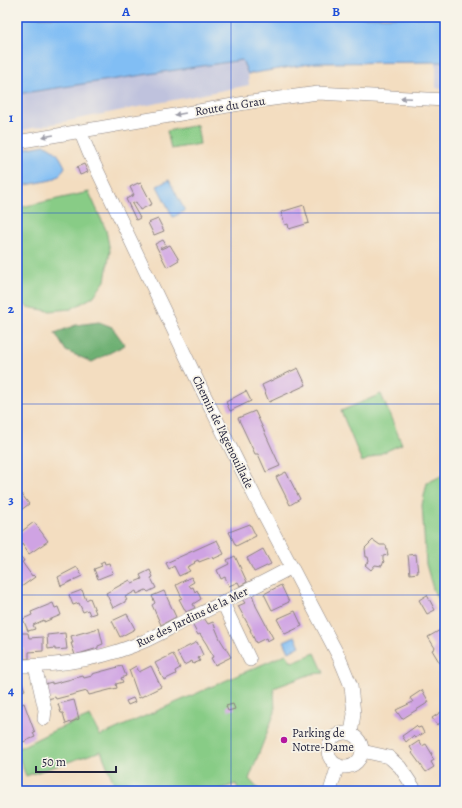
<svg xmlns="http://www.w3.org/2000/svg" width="462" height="808" viewBox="0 0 462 808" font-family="Alegreya,serif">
<rect width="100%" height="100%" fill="#f7f3e8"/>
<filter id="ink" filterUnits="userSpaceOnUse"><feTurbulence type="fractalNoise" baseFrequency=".025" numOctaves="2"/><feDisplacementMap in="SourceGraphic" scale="8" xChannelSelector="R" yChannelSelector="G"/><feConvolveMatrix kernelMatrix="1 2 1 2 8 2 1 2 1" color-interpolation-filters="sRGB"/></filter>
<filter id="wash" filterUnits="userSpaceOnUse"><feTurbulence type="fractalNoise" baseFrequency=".012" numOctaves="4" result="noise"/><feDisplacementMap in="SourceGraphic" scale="16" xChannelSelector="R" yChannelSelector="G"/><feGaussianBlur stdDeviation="0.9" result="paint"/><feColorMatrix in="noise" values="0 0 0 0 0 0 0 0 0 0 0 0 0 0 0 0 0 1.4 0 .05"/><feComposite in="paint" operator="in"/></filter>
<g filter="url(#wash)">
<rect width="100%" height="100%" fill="#f3ddc0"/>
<path fill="#bfc2dd" d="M242,60l6,14 1,11 -232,46v-37z
M436,61l9,1v27l-9,-1z"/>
<path fill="#88cc86" stroke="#557760" d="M197,125l3,19 -29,5 -4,-18z
M89,192l17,38 4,21 -5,30 -12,16 -22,12 -22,2 -22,-4 -10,-10v-89z
M381,394l21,50 -40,18 -21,-51z
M445,474v143l-12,-28 -7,-25 -4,-59 5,-22z
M315,653l9,20 -13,1 -37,14 1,24 -26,67 11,12h-21l-3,-7 -21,7h-98l-16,-40 -75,25 -9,-24v-3l38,-19 35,-14 10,20 186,-82 6,8z"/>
<path fill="#6eb073" stroke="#486957" d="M99,322l13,5 13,18 -33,17 -26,-11 -11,-18 21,-8z"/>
<path fill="#81bef4" stroke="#527098" d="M17,17h428v45l-129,1 -68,11 -6,-14 -225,34z
M45,145c11,5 15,11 20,22l-6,9 -8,4 -34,7v-37z
M169,180l16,31 -12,6 -16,-31z
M295,636l5,10 -11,6 -5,-11z"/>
<g id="blocks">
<path fill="#cfa3e3" d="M84,164l4,8 -8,3 -3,-8z
M138,183v1l3,-1 11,21 -12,6 -4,-8 -4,2 8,14 -4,2 -10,-21 8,-4 -4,-8z
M304,205l5,18 -20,6 -1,-5 -3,1 -4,-13z
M158,219l6,12 -10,4 -6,-12z
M163,240l3,5 -6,3 1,1 9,-4 9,15 -12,7 -12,-23z
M298,368l8,17 -37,17 -7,-17z
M246,391l5,10 -21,10 -4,-9z
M255,411l25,55 -14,6 -8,-18h-3l-17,-36z
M286,472l14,27 -10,6 -14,-28z
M17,488l12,16 -12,9z
M34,522l14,19 -19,13 -12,-17v-2z
M250,524l6,12 -20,10 -7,-14z
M217,540l7,14 -11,5 -1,-2 -13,5 -1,-2 -4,2 1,1 -8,4 3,4 -11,5 -5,-10 -5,3 -3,-6z
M373,540l7,5h6l2,10 -5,1v4l1,1 -2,5 -7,-1 -4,5 -6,-5 4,-3 -1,-5h-2l-1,-9z
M263,549l8,15 -17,8 -7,-14z
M416,554l2,19 -8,1 -2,-19z
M235,556l12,26 -7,4 -2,-4 -9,4 -4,-9 -4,2 -4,-9 12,-6 -2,-4z
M22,558l2,3 -2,1 10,14 1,-1 2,2 -18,13v-28z
M104,561l1,3 4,-1 4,10 -15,6 -4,-10 8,-3 -2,-3z
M77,567l5,9 -21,10 -3,-9z
M150,570l3,7 -2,1 5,10 -8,4 -2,-2 -9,4 -1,-3 -11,6 2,3 -2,1v1l-12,6 -7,-15 24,-13 2,3 10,-4 -2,-4z
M191,577l3,5 -5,3 2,3 2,-1 2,5 2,-2 4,9 -8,5 2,4 -9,4 -7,-13 3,-1 -6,-13z
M281,585l8,17 -17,8 -8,-16z
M82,590l4,10 4,-2 6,15 -6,2 -2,-5 -5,2 -4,-9 -6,2 -4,-10z
M164,591l12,26 -15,8 -9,-20 3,-2 -3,-7z
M252,594l4,12 17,32 -6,3 -1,-3 -10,5 -6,-13h1l-13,-24 7,-3 -3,-4z
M427,595l8,15 -8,4 -8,-14z
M53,603l2,5 3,-1 3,8 -17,7v-2l-11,5 2,4 -7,2 -5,-12 9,-4 -1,-3z
M295,611l7,15 -17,8 -8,-15z
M127,614l8,15 -15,8 -8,-16z
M204,618l4,6 5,-2 7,17 11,18 -16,8 -4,-7 2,-1 -6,-12 -7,-11 -2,1 -6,-11z
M99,628l4,16 -5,2v2l-23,7 -4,-12h2l-2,-7z
M442,629l3,4v29l-4,3 -9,-15 3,-2 -7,-11z
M17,633h11l1,5 14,-1v14l-14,1v7h-5v-11l-7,1z
M65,633l2,16 -12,1v-2l-7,1 -1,-14z
M197,642l6,13 -5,3 2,3 -7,3 -1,-3 -8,4 -7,-13z
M173,654l7,14 -5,3 1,3 -12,6 -9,-17z
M122,666l4,10 -5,2 2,4 -7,2 1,4 -28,7 -2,-4 -31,8 -1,-2 -7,2 -4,-15 8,-2v2l31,-8 1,2 8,-2v-2z
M136,666l3,6 12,-6 10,21 -22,11 -10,-28z
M22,683l3,7 -8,3v-8z
M422,690l7,12 -27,17 -6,-9 17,-8 -3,-4z
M133,698l2,4 -7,3 -2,-4z
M74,700l5,19 -13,5 -3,-11h-2l-3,-9z
M24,703l11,30h-2l2,4 -12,5 -2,-5 -4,2v-9l1,-1 -1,-2v-21z
M233,704l2,5 -7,2 -2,-5z
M441,712l4,8 -8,5 -5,-7z
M416,726l2,2 3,-1 3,6 -9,5 -2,-2 -7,6 -4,-6z
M419,741l3,5 4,-2 6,10 -1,1 3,5 -3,2 3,5 -8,5 -14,-19 1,-1 -3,-5z"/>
</g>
</g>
<g filter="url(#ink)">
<use href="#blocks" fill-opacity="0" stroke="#8a807e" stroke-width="1"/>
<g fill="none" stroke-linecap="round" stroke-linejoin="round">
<defs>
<path id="minor" d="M80,131l9,22 112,235 58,117 80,152 12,29 3,28 -3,20
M17,142l234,-40 67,-9 127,7
M223,603l27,57
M17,666c44,0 90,-8 130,-26 15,-7 29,-15 44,-22 34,-16 67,-33 101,-51
M35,666l10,44 -1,9
M328 750a17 17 0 1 1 34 0a17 17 0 1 1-34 0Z
M362,751l27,6 11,10 16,24
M330,791l8,-26"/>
</defs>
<use href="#minor" stroke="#8a807e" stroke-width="14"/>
<use href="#minor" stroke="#fff" stroke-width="13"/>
</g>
<defs><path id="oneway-solid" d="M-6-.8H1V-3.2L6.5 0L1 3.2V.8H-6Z"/></defs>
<g fill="#9c9ca7">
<use href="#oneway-solid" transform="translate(406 98) rotate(-177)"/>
<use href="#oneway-solid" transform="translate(180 114) rotate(170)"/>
<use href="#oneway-solid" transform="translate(48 136) rotate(170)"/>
</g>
</g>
<path fill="none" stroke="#1d4ed8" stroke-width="1" stroke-opacity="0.55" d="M231,17v774M17,213h428M17,404h428M17,595h428"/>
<circle fill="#b5179e" stroke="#f7f3e8" stroke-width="1.5" cx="284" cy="740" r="4"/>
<g text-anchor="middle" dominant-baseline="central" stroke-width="3.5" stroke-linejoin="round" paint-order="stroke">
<g font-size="12" fill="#22223b" stroke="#f7f3e8">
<text transform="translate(230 106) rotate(-9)">Route du Grau</text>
<text transform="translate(223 432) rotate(64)">Chemin de l'Agenouillade</text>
<text transform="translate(192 617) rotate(-26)">Rue des Jardins de la Mer</text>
</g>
<g font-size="12" fill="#22223b" stroke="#f7f3e8" text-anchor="start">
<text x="292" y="733">Parking de<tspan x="292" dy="14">Notre-Dame</tspan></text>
</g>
</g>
<rect width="462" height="808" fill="none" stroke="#f7f3e8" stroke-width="44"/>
<path d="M36 766v6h80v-6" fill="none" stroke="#22223b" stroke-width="2"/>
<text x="42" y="766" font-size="12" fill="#22223b" stroke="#f7f3e8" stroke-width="3" paint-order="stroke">50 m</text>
<rect x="22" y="22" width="418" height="764" fill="none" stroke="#1d4ed8" stroke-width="1.5"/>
<g font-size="13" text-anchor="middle" font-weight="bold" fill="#1d4ed8">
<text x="126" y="16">A</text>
<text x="336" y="16">B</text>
<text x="11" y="122">1</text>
<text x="11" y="313">2</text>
<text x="11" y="504">3</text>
<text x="11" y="695">4</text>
</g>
</svg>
